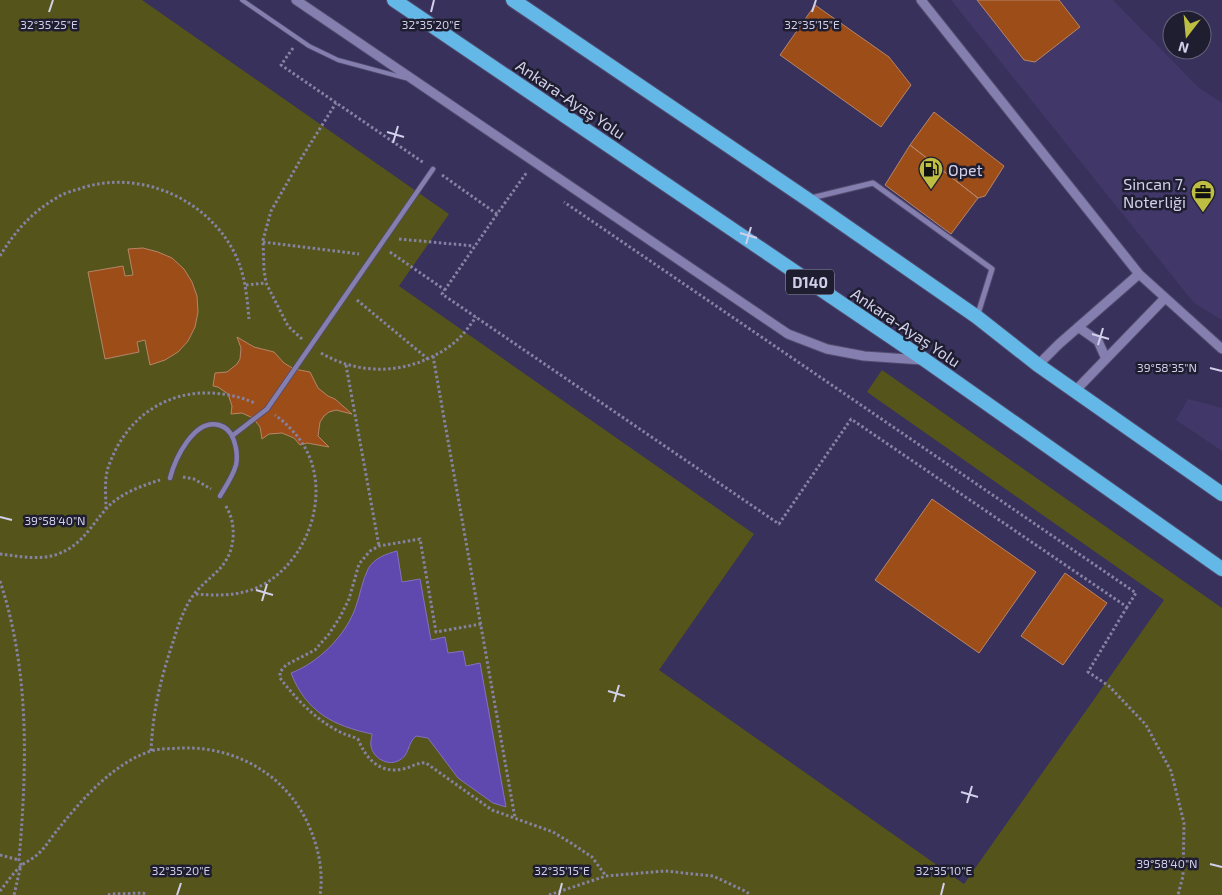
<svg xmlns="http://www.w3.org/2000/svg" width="1222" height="895" viewBox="0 0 1222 895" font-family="'Exo 2',sans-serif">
<rect width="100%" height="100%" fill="#38315b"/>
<path fill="#413869" d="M951,0h162l86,88 23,15v217l-28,-17z
M1188,399l34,9v43l-46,-31z"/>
<path fill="#55551b" d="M0,0h142l307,214 -50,72 355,248 -95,136 305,214 200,-284 -297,-208 15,-22 340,238v287h-1222z"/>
<path fill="#6049ae" stroke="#8271c0" d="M397,551l5,31 18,-3 11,61 14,-3 3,16 15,-2 3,15 14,-3 26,144 -13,-4 -35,-25 -30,-40 -12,-2c-9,7 -6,20 -18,25 -11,5 -25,-3 -27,-15 -1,-4 1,-9 1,-12 -38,-8 -66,-22 -81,-61 27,-10 54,-37 64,-64 5,-13 7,-28 13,-40 6,-11 18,-15 29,-18z"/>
<path fill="#9d4e18" stroke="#b6856a" d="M977,0h82l21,27 -45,35 -11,-2z
M815,5l74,52 22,28 -30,42 -101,-72z
M934,112l70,54 -19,30 -7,2 -68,-53z
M910,145l68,53 -27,36 -66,-49z
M143,248l15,4 14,6 12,11 8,13 5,14 1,16 -3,15 -7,14 -10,11 -13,8 -15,5 -5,-25 -8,2 2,10 -34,7 -17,-87 35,-6 2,10 8,-1 -5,-26z
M237,337l17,10 20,5 10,11 10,6 16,3 8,16 10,8 7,3 17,15 -16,-4 -7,2 -5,4 -4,6 -2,14 11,11 -22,-4 -7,2 -6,-7 -12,-5 -13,1 -7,5 -2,-12 -7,-9 -11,-5 -11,1 1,-8 -4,-12 -10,-7 -5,-1 2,-13 12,-1 10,-8 3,-5 1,-11z
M932,499l104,73 -57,81 -104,-73z
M1065,573l42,30 -44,62 -42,-29z"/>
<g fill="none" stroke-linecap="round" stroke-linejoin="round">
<defs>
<path id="service" d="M242,0l67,46 29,14 67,18"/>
<path id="pedestrian" d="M232,436l35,-27 166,-240
M170,478c5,-19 24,-60 49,-53 7,2 11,6 14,13 3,8 5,18 3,27 -3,11 -10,21 -16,31"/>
<path id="minor" d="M811,198l62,-15 119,86 -15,48"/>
<path id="tertiary" d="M296,0l492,334 39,15 37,7 58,4
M921,0l218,274 83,75
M1078,327l20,14 8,18
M1038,365l21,-21 80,-70
M1075,391l90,-93"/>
<path id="trunk" d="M394,0l531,360 297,209
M513,0l294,199 170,118 61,48 184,129"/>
</defs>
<use href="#service" stroke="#524b6f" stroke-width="5.5"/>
<use href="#pedestrian" stroke="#524b6f" stroke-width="6"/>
<use href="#minor" stroke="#524b6f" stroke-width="7"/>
<use href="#tertiary" stroke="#524b6f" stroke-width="11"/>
<use href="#trunk" stroke="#524b6f" stroke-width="16"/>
<path stroke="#8682a4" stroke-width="3" stroke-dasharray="2.5 2.5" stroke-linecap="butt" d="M293,48l-12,17 143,98
M442,175l55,39 30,-42
M497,214l-55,80 337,230 72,-105 276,188 9,-14 -572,-391
M399,239l75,7
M263,242l96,12
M390,252l55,38
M0,256c15,-25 33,-45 58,-59 6,-4 14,-6 21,-8 59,-21 127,9 155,63 11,21 13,44 15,67
M246,285l20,-2
M357,300l71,59
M302,339l-14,-13 -22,-43 -2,-13 -1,-30 8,-29 31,-54 34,-54
M321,353c41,24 90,21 129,-7 11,-8 19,-19 26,-29
M433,356l82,462
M346,365l33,181
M183,477l11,2 17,10
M106,509c0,-13 -2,-28 2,-41 22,-66 85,-91 147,-65
M0,554c19,2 39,7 58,0 24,-9 32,-27 48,-45 13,-15 35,-23 54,-29
M0,581c30,91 27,185 19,279l2,5 -7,30
M196,594c23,2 49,2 70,-11 44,-27 65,-92 38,-137 -7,-12 -18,-23 -29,-31
M1127,607l-39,65 21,14 37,39 25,46 13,52 -1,53 -5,19
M481,624l-45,8 -16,-93 -41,7 -9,5 -11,13 -10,35 -9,18 -11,17 -14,16 -29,15 -6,7v6c17,22 35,41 60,54 6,3 12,4 18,7 8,20 22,35 45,30 9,-2 15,-7 23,-6l66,47 61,22 18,11 21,14 14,19
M151,751c2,-41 9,-70 22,-109 5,-16 11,-35 22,-49 12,-15 30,-23 36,-44 4,-14 3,-31 -6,-44
M0,855l19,5
M0,891c7,-9 14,-19 22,-26 5,-4 11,-6 16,-11 8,-7 14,-18 21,-26 24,-30 55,-65 92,-77 9,-3 20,-2 30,-3 61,-2 114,33 133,91 6,17 9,38 6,56
M108,895l3,-1 32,-1 4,2
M549,895l57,-19 59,-5 48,5 32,15 6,4"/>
<use href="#service" stroke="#857faf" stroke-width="4"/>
<use href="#pedestrian" stroke="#857faf" stroke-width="4.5"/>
<use href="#minor" stroke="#857faf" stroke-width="5"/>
<use href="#tertiary" stroke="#857faf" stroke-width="9"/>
<use href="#trunk" stroke="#64b8e7" stroke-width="14"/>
</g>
<path fill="none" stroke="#d1cfe9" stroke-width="2" d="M49,12l4,-12M431,12l3,-12M812,12l4,-12M387,132l17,5M393,143l5,-17M740,233l17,5M746,244l5,-17M1092,334l17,5M1098,345l5,-17M1210,368l12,3M0,517l12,3M256,590l17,5M262,601l5,-17M608,691l17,5M614,702l5,-17M961,792l17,5M967,803l5,-17M1210,864l12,3M177,895l4,-12M559,895l3,-12M941,895l3,-12"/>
<defs>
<symbol id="fuel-pin" viewBox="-11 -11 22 30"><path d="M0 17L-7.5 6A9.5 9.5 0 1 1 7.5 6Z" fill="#bebf42" stroke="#1f1d30"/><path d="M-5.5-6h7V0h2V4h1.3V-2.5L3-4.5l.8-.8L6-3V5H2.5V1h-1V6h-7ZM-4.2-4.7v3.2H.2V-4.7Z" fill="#111"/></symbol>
<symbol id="office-pin" viewBox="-11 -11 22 30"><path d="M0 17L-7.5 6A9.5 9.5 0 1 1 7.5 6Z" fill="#bebf42" stroke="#1f1d30"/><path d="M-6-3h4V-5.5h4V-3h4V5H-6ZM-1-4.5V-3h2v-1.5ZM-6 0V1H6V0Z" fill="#111"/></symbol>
</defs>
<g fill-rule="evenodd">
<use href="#fuel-pin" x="917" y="155" width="28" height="38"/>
<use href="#office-pin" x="1189" y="178" width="28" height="38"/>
</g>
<g text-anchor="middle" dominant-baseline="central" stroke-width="5" stroke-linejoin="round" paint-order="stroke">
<rect fill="#1f1d30" stroke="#9c9ab2" stroke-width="1" x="786" y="269.5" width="48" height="25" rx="4"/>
<g font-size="15" font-weight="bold" fill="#d1cfe9">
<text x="810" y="282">D140</text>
</g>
<g font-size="16" fill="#d1cfe9" stroke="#1f1d30">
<text transform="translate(571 99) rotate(34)">Ankara-Ayaş Yolu</text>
<text transform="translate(906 327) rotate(34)">Ankara-Ayaş Yolu</text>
</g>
<g font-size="16" fill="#d1cfe9" stroke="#1f1d30" text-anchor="start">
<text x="948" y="169">Opet</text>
<text x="1186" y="183" text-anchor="end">Sincan 7.<tspan x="1186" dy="18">Noterliği</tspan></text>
</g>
</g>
<g font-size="12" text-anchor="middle" fill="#d1cfe9" stroke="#1f1d30" stroke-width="5" stroke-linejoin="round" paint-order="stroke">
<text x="49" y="29">32°35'25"E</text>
<text x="431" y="29">32°35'20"E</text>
<text x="812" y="29">32°35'15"E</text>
<text x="1167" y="372">39°58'35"N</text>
<text x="55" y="525">39°58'40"N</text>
<text x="1167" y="868">39°58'40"N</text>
<text x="181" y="875">32°35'20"E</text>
<text x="562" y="875">32°35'15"E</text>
<text x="944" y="875">32°35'10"E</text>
</g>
<g transform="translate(1187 35) rotate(196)"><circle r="24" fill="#1f1d30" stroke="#66647a"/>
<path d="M0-4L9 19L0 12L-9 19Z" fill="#bebf42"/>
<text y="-8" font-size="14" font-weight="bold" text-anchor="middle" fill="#d1cfe9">N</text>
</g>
</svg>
